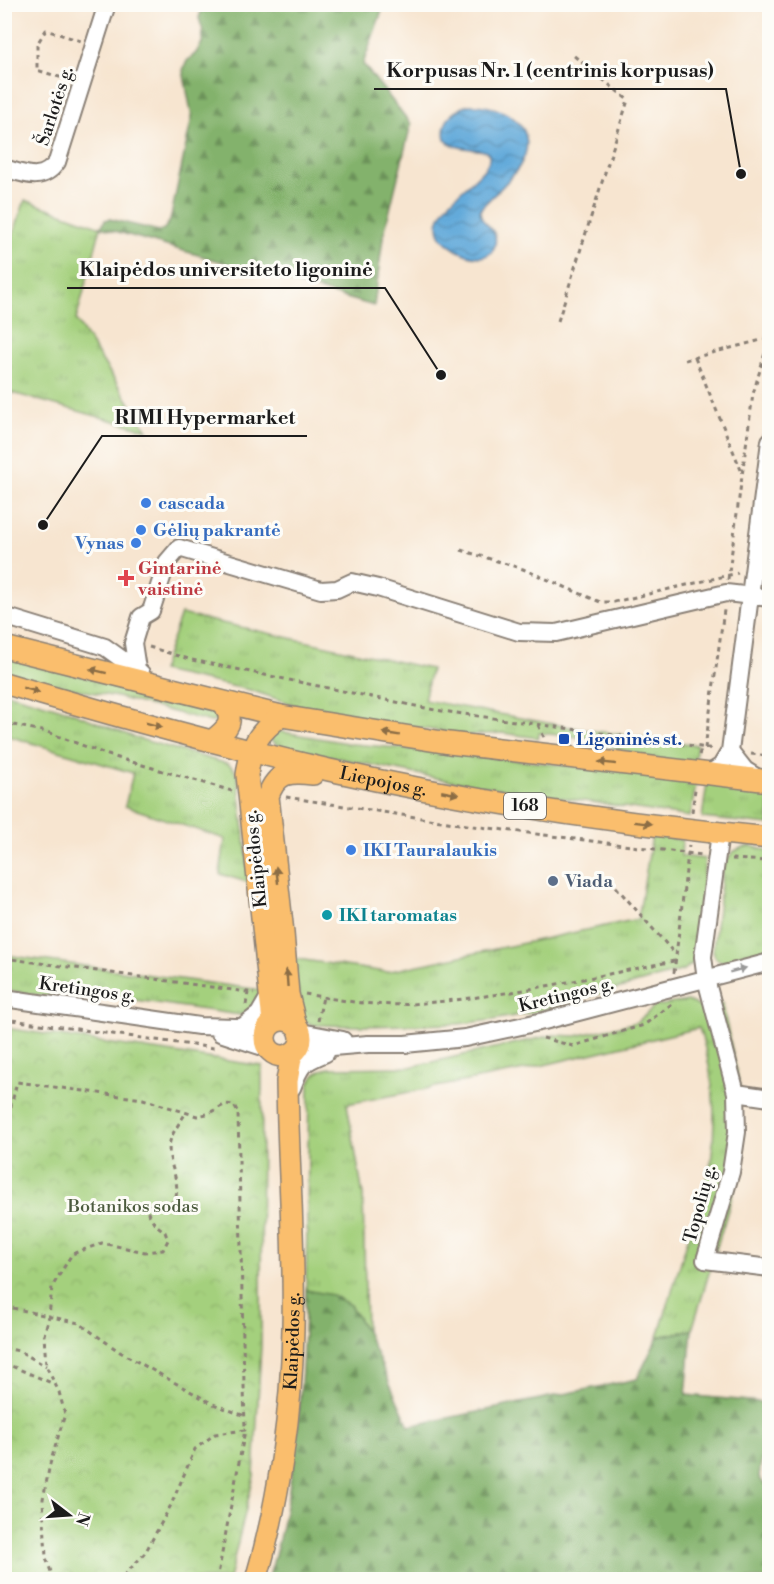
<svg xmlns="http://www.w3.org/2000/svg" width="774" height="1584" viewBox="0 0 774 1584" font-family="'Libre Bodoni',serif">
<defs>
<pattern id="grass-tufts" width="24" height="20" patternUnits="userSpaceOnUse" patternTransform="scale(1.5)"><rect width="24" height="20" fill="#a4d07d"/><path d="M3 7l-1-3M5 7V3M7 7l1-3M15 17l-1-3M17 17v-4M19 17l1-3" fill="none" stroke="#8db26b"/></pattern>
<pattern id="forest-firs" width="22" height="20" patternUnits="userSpaceOnUse" patternTransform="scale(1.5)"><rect width="22" height="20" fill="#83b26c"/><path d="M5 1l3.5 6h-7zM16 11l3.5 6h-7z" fill="#6a9058"/></pattern>
<pattern id="park-crowns" width="20" height="18" patternUnits="userSpaceOnUse" patternTransform="scale(1.5)"><rect width="20" height="18" fill="#a4d07d"/><path d="M2 6a3 3 0 1 1 6 0M12 15a3 3 0 1 1 6 0" fill="none" stroke="#8db26b"/></pattern>
<pattern id="water-waves" width="16" height="10" patternUnits="userSpaceOnUse" patternTransform="scale(1.5)"><rect width="16" height="10" fill="#64aada"/><path d="M0 5q4-4 8 0t8 0" fill="none" stroke="#528ab0"/></pattern>
</defs>
<rect width="100%" height="100%" fill="#fdfcf7"/>
<filter id="ink" filterUnits="userSpaceOnUse"><feTurbulence type="fractalNoise" baseFrequency=".0167" numOctaves="2"/><feDisplacementMap in="SourceGraphic" scale="12" xChannelSelector="R" yChannelSelector="G"/><feConvolveMatrix kernelMatrix="1 2 1 2 8 2 1 2 1" color-interpolation-filters="sRGB"/></filter>
<filter id="wash" filterUnits="userSpaceOnUse"><feTurbulence type="fractalNoise" baseFrequency=".008" numOctaves="4" result="noise"/><feDisplacementMap in="SourceGraphic" scale="24" xChannelSelector="R" yChannelSelector="G"/><feGaussianBlur stdDeviation="1.35" result="paint"/><feColorMatrix in="noise" values="0 0 0 0 0 0 0 0 0 0 0 0 0 0 0 0 0 1.4 0 .05"/><feComposite in="paint" operator="in"/></filter>
<g filter="url(#wash)">
<rect width="100%" height="100%" fill="#f7e5d0"/>
<path fill="url(#grass-tufts)" stroke="#60764c" stroke-width="1.5" d="M25,200l76,27 -25,93 71,110 -142,-39v-132z
M181,614l250,55 -7,31 156,29 117,16 -3,18 -40,-4 -53,-15 -12,-1v-5l-50,-5 -1,5 -35,-5 -38,2 -149,-23 -66,-22 -89,-19z
M4,656l211,54 3,7 -2,4 -5,1 -94,-25 -80,-15 -32,-10z
M4,692l65,19 67,27 92,26 6,5 4,9 12,105 -30,-9 5,-35 -100,-33 8,-33 -128,-38z
M277,731l76,13 90,8 254,28 -7,37 -239,-36 -172,-35 -7,-5 -2,-5z
M707,783l62,7v35l-67,-7z
M652,836l30,4 -1,16 24,3 -10,94 -2,10 -9,7 -153,43 -39,7 -34,4 -96,2 -49,-1 -8,-4 -15,-63 96,14 252,-53z
M751,846l18,5v99l-44,12c-8,-1 -11,-4 -12,-12l10,-82c6,-15 12,-20 28,-22z
M5,955l255,35v10l-12,14 -8,1 -154,-22 -44,3 -37,-6z
M688,1001l16,8 18,-6 18,85 -5,98 -43,144 -34,7 53,-174c6,-45 3,-91 -12,-135l-180,43 -172,33 16,91 3,136 -16,-26 -44,-15 3,-205c4,-11 10,-16 22,-17l79,-1 143,-32 23,1 61,-14 18,-16z"/>
<path fill="url(#forest-firs)" stroke="#506744" stroke-width="1.5" d="M203,5h181l-21,59 48,60 -28,114 -9,68 -273,-79 4,-7 5,-1 49,12 5,-2 6,-8 22,-104 -9,-47 4,-9 9,-8 6,-10 1,-12 -4,-13z
M306,1290l26,5 18,10 16,26 43,95 228,-47 21,-42 34,-7 -6,65 83,8 -10,74 5,7h5v95l-501,1c29,-94 34,-193 38,-290z"/>
<path fill="url(#park-crowns)" stroke="#60764c" stroke-width="1.5" d="M5,1028l257,38 -1,279 -7,131 -25,103h-222l-3,-7z"/>
<path fill="url(#water-waves)" stroke="#40637b" stroke-width="1.5" d="M468,105c36,-2 76,23 51,62 -10,15 -26,28 -38,41 -5,18 21,17 13,40 -8,20 -49,2 -55,-16 -9,-31 55,-56 50,-77 -2,-9 -33,-2 -44,-16 -4,-18 8,-29 23,-34z"/>
</g>
<g filter="url(#ink)">
<g fill="none" stroke-linecap="round" stroke-linejoin="round">
<defs>
<path id="minor" d="M4,168c21,6 38,15 53,-6l50,-158
M4,616l101,31 36,26
M137,669l-4,-26 8,-26 10,-6 16,-49 12,-14 142,42 16,-1 15,-7 26,6 141,44 37,1 170,-40 44,5
M730,751l15,19 16,10
M708,774l13,-8 9,-15 40,-310
M720,833l-17,124 3,22 30,114 34,5
M4,998l195,28 69,2
M242,1027l17,-13 11,-19
M301,1032l42,8
M220,1033l49,16
M297,1050l71,-6h37l60,-6 79,-17 226,-59
M292,1088c9,-24 10,-25 34,-35
M736,1093l1,39 -6,40 -26,88 65,8"/>
<g id="major">
<path d="M4,647l277,69 168,27 321,38"/>
<path id="s1" d="M4,683c108,32 216,62 325,87 145,32 293,54 441,68"/>
<path d="M212,741c16,-13 23,-18 12,-38"/>
<circle cx="283" cy="1038" r="18"/>
<path d="M273,1022l-26,-247c4,-29 10,-42 34,-59"/>
<path d="M295,1023l-7,-29 -5,-61 -15,-137c9,-24 21,-25 45,-22"/>
<path id="s2" d="M256,1580c23,-78 36,-171 37,-252 2,-82 -5,-165 -6,-247l5,-28"/>
</g>
</defs>
<use href="#minor" stroke="#8a8076" stroke-width="20"/>
<use href="#major" stroke="#8a8076" stroke-width="24"/>
<path stroke="#8a8076" stroke-width="3" stroke-dasharray="4.5 4.5" stroke-linecap="butt" d="M69,80l-32,-10v-26l9,-14 35,11
M768,183l2,1
M770,188l-3,16 3,4
M558,321l70,-221 -55,-45
M695,358l46,112
M685,360l84,-22
M461,550l62,19 77,33h14l124,-29
M728,580l25,-186 17,-58
M149,647l43,13 243,50 280,39
M4,723l43,9 61,23 124,36
M538,725l6,12
M751,754l19,2
M699,755l1,-3 5,-4 19,-138
M286,797l187,29 229,29
M692,812l3,-23
M732,859l38,2
M610,880l65,74
M4,958l250,35
M674,973l15,-128
M305,994c34,6 71,13 106,10 88,-6 176,-26 263,-43
M246,1005l2,-12
M4,1019l210,29
M318,1021l5,-24
M543,1038l30,8 71,-21 29,-22
M4,1134l13,-52 126,17 54,17 10,-2 19,-10 8,1 4,8 7,317 -30,4 -20,15 -24,56 -26,48 -25,27
M4,1306l75,17 41,29 93,52 32,12
M4,1348l15,3 27,15
M4,1363l50,21
M54,1580l-8,-22 -3,-59 7,-35 15,-50 -6,-22 -13,-26 -2,-31 5,-19 3,-29 20,-33 30,-11 43,9 18,-2 5,-10 -3,-8 -10,-8 -8,-13 4,-10 23,1c10,-22 -11,-41 -3,-64 3,-8 10,-17 14,-24
M217,1580l28,-150"/>
<use href="#minor" stroke="#fff" stroke-width="16"/>
<use href="#major" stroke="#fabe6d" stroke-width="21"/>
</g>
<defs><path id="oneway-solid" d="M-6-.8H1V-3.2L6.5 0L1 3.2V.8H-6Z" transform="scale(1.5)"/></defs>
<g fill="#8b6d44">
<use href="#oneway-solid" transform="translate(98 671) rotate(-166)"/>
<use href="#oneway-solid" transform="translate(31 690) rotate(16)"/>
<use href="#oneway-solid" transform="translate(154 725) rotate(15)"/>
<use href="#oneway-solid" transform="translate(391 734) rotate(-171)"/>
<use href="#oneway-solid" transform="translate(607 763) rotate(-174)"/>
<use href="#oneway-solid" transform="translate(450 793) rotate(11)"/>
<use href="#oneway-solid" transform="translate(643 823) rotate(7)"/>
<use href="#oneway-solid" transform="translate(277 875) rotate(-97)"/>
<use href="#oneway-solid" transform="translate(287 978) rotate(-94)"/>
</g>
<use fill="#999" href="#oneway-solid" transform="translate(738 970) rotate(-15)"/>
</g>
<g fill="#3f7fe0" stroke="#fdfcf7" stroke-width="2">
<circle cx="146" cy="503" r="6"/>
<circle cx="141" cy="530" r="6"/>
<circle cx="136" cy="543" r="6"/>
<circle cx="351" cy="850" r="6"/>
</g>
<path fill="#e0444e" stroke="#fdfcf7" stroke-width="2" d="M123 569h6v6h6v6h-6v6h-6v-6h-6v-6h6z"/>
<rect fill="#1a4fb4" stroke="#fdfcf7" stroke-width="2" x="558" y="733" width="12" height="12" rx="3"/>
<circle fill="#5c6f8a" stroke="#fdfcf7" stroke-width="2" cx="553" cy="881" r="6"/>
<circle fill="#0f9aa8" stroke="#fdfcf7" stroke-width="2" cx="327" cy="915" r="6"/>
<g text-anchor="middle" dominant-baseline="central" stroke-width="6" stroke-linejoin="round" paint-order="stroke">
<rect fill="#fdfcf7" stroke="#605f5e" stroke-width="1.5" x="504" y="793" width="42" height="26" rx="4.5"/>
<g font-size="16" font-weight="bold" fill="#1c1c1c">
<text x="525" y="806">168</text>
</g>
<g font-size="18" fill="#1c1c1c" stroke="#fdfcf7">
<text transform="translate(55 106) rotate(-72)">Šarlotės g.</text>
<text stroke="none"><textPath href="#s1" startOffset="392">Liepojos g.</textPath></text>
<text transform="translate(256 859) rotate(-96)">Klaipėdos g.</text>
<text transform="translate(87 990) rotate(8)">Kretingos g.</text>
<text transform="translate(566 995) rotate(-14)">Kretingos g.</text>
<text transform="translate(700 1204) rotate(-75)">Topolių g.</text>
<text stroke="none"><textPath href="#s2" startOffset="242">Klaipėdos g.</textPath></text>
</g>
<g font-size="18" font-weight="bold" fill="#366cbe" stroke="#fdfcf7" text-anchor="start">
<text x="158" y="503">cascada</text>
<text x="153" y="530">Gėlių pakrantė</text>
<text x="124" y="543" text-anchor="end">Vynas</text>
<text x="363" y="850">IKI Tauralaukis</text>
</g>
<g font-size="18" font-weight="bold" fill="#be3a42" stroke="#fdfcf7" text-anchor="start">
<text x="138" y="568">Gintarinė<tspan x="138" dy="21">vaistinė</tspan></text>
</g>
<g font-size="18" font-weight="bold" fill="#164399" stroke="#fdfcf7" text-anchor="start">
<text x="576" y="739">Ligoninės st.</text>
</g>
<g font-size="18" font-weight="bold" fill="#4e5e75" stroke="#fdfcf7" text-anchor="start">
<text x="565" y="881">Viada</text>
</g>
<g font-size="18" font-weight="bold" fill="#0d838f" stroke="#fdfcf7" text-anchor="start">
<text x="339" y="915">IKI taromatas</text>
</g>
<g font-size="18" fill="#4c5b3e" stroke="#fdfcf7">
<text x="133" y="1206">Botanikos sodas</text>
</g>
</g>
<path fill="none" stroke="#1c1c1c" stroke-width="2" d="M741 174L726 89H374M441 375L385 288H67M43 525L102 436H307"/>
<g fill="#1c1c1c" stroke="#fdfcf7" stroke-width="2">
<circle cx="741" cy="174" r="6"/>
<circle cx="441" cy="375" r="6"/>
<circle cx="43" cy="525" r="6"/>
</g>
<g font-size="20" text-anchor="middle" font-weight="bold" fill="#1c1c1c" stroke="#fdfcf7" stroke-width="6" stroke-linejoin="round" paint-order="stroke">
<text x="550" y="77">Korpusas Nr. 1 (centrinis korpusas)</text>
<text x="226" y="276">Klaipėdos universiteto ligoninė</text>
<text x="205" y="424">RIMI Hypermarket</text>
</g>
<rect width="774" height="1584" fill="none" stroke="#fdfcf7" stroke-width="24"/>
<g transform="translate(69 1515) rotate(107)" stroke="#fdfcf7" stroke-width="4.5" paint-order="stroke">
<path d="M0-4.5L10 22L0 15L-10 22Z" fill="#1c1c1c"/>
<text y="-9" font-size="16" font-weight="bold" text-anchor="middle" fill="#1c1c1c">N</text>
</g>
</svg>
